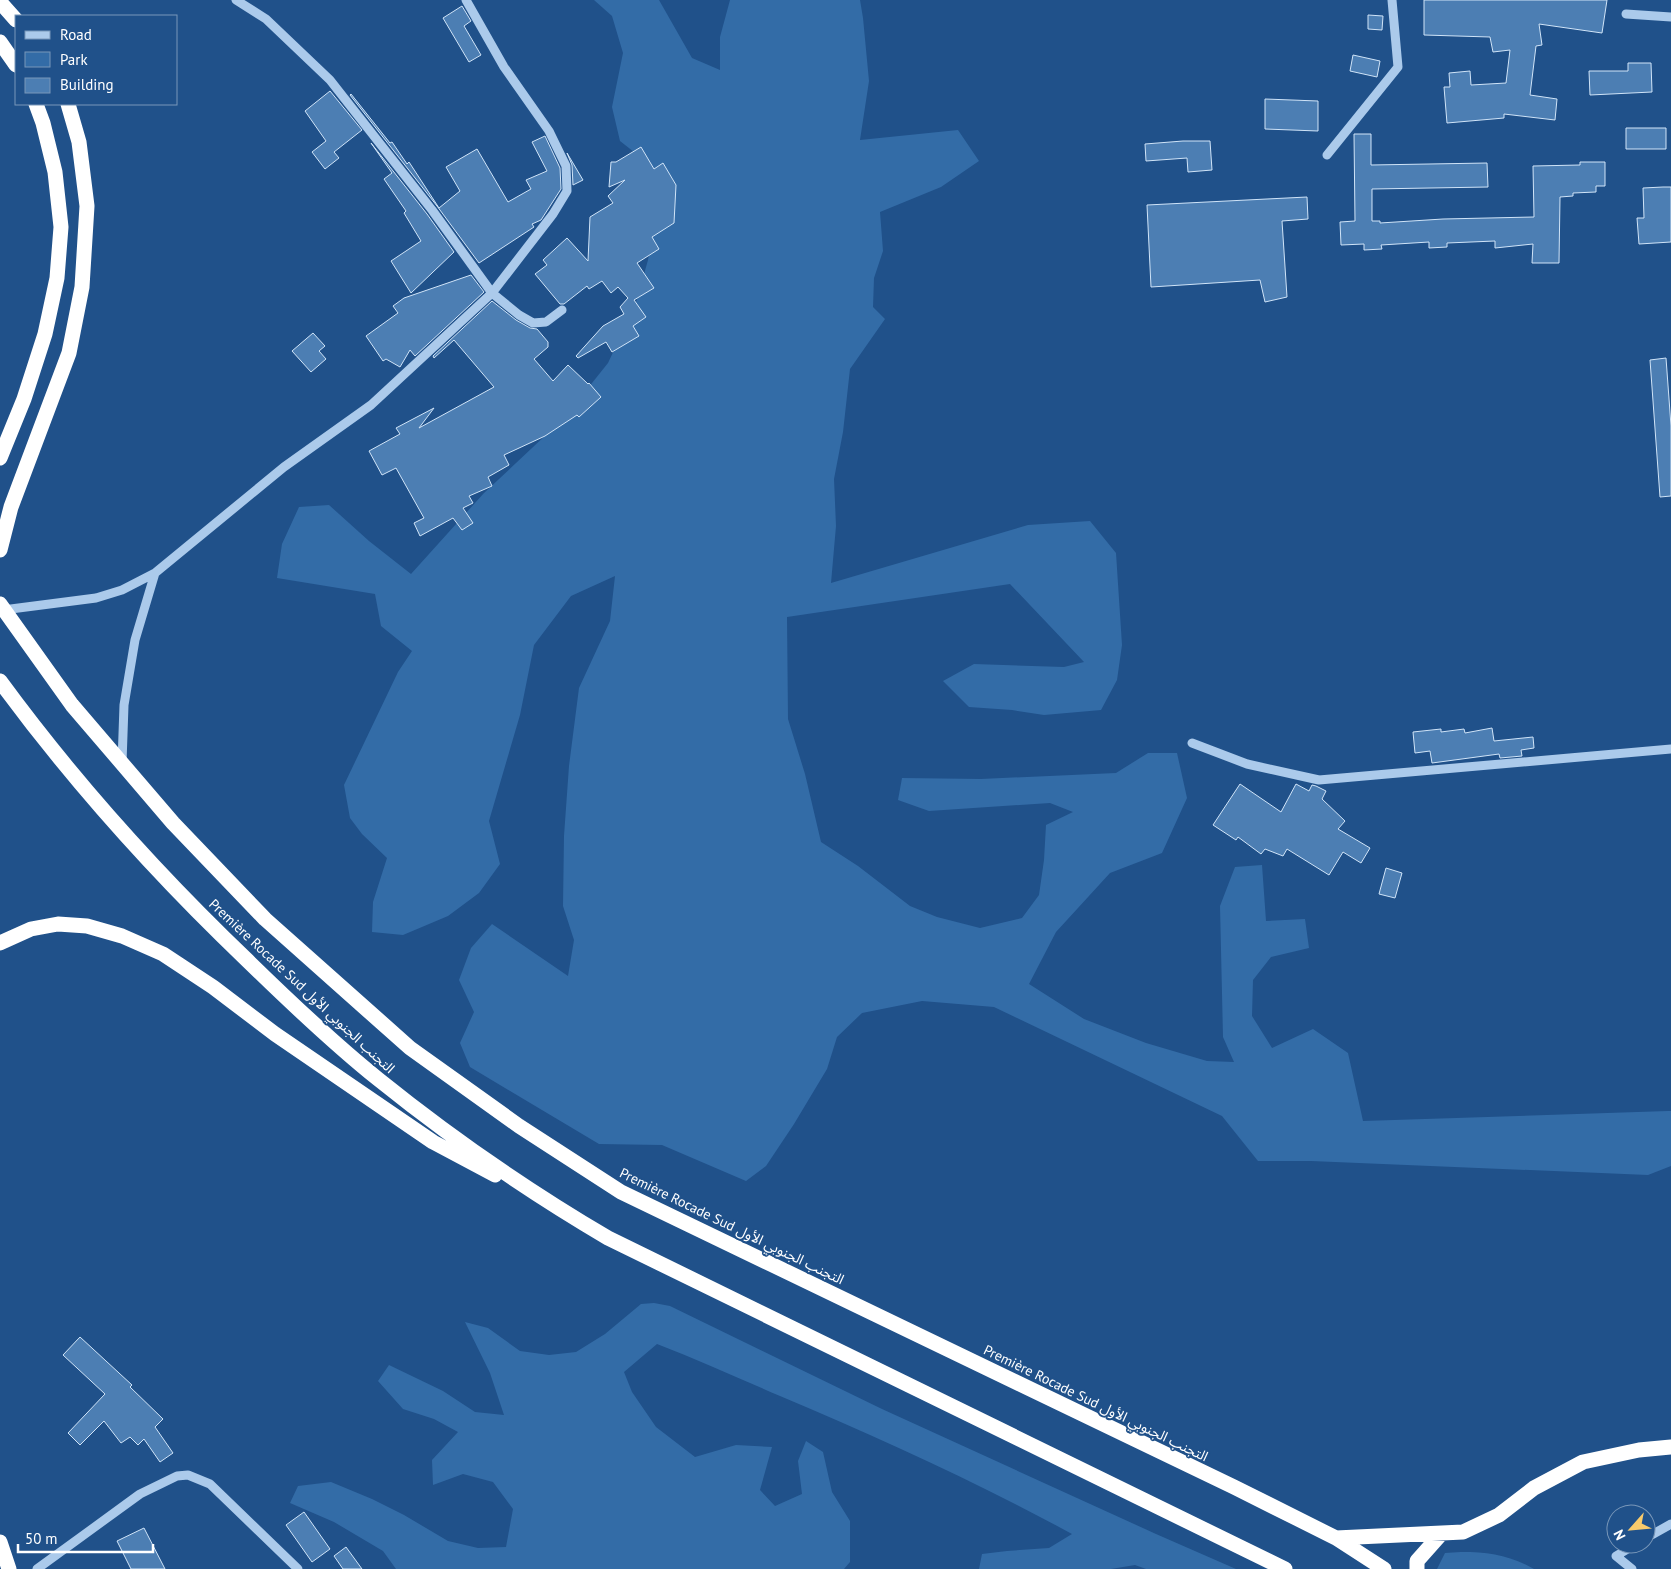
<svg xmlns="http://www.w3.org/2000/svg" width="1671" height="1569" viewBox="0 0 1671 1569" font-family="'PT Sans','Noto Sans Arabic',sans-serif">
<rect width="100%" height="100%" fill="#20518a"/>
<path fill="#336ca7" d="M594,0h65l33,58 28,12v-33l10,-37h130l3,18 6,63 -9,59 98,-10 21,31 -38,26 -61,25 3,39 -9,27 -1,29 12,12 -35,50 -7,63 -9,47 2,47 -5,57 197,-58 62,-4 26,32 6,92 -5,35 -16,30 -57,5 -32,-5 -43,-3 -26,-26 31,-17 90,3 20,-5 -74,-78 -223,33 1,102 17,55 16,68 37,24 52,40 27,11 43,11 42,-10 17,-23 5,-35 2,-35 27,-13 -23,-9 -121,8 -31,-11 4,-22 79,1 135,-6 32,-20h29l10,45 -25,55 -52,20 -54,59 -27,52 55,35 62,24 61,18 27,1 -11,-25 -3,-131 15,-39 27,-2 4,56 39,-2 4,29 -38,9 -18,23 -1,36 20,32 41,-19 35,24 15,68 305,-10h3v55l-23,9 -337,-14h-53l-36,-45 -228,-109 -72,-6 -60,12 -25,24 -10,32 -33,55 -28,42 -20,15 -84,-36 -63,-1 -129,-77 -10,-24 14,-31 -15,-32 12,-32 21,-24 76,52 6,-36 -11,-34 1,-70 5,-70 10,-78 31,-67 5,-45 -44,20 -37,49 -14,70 -31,106 11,43 -21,29 -31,23 -45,19 -31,-3 1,-30 14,-44 -25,-24 -12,-16 -6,-33 54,-113 14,-21 -31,-25 -6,-32 -98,-16 5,-34 17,-37 30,-2 40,36 42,33 73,-81 80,-75 44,-55 27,-57 13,-46 13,-74 -13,-23 -28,-22 -8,-34 11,-54 -11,-37z
M654,1303l16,3 212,103 274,125 80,35h-90l-11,-4 -24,4h-132l3,-15 25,-3 42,-3 23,-14c-95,-52 -193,-96 -292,-138 -42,-18 -81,-36 -123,-52l-33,28 8,20 24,35 39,30 41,-12 36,2 -12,43 15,16 27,-12 -4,-33 8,-20 17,11 9,40 18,29v41l-6,7h-448l-13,-18 -49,-29 -44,-19 8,-17 33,-4 41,17 32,16 44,26 30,7 28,-1 7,-38 -20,-27 -30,-8 -30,11 -1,-25 26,-28 -24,-13 -31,-10 -25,-28 11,-16 54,26 32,21 29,3 -14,-42 -25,-51 23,6 32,23 29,4 27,-3 29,-18 36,-30z
M1461,1552c28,0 48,3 73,17h-97l8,-16z"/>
<path fill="#4c7eb3" stroke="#d0e4f8" d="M1424,0h183l-5,33 -63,-9 3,21 -6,1 -6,49 27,4 -2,21 -51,-6v4l-57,5 -3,-36h6l-1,-14 21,-2 1,14 35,-2 4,-33 -17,2 -3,-15 -66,-2z
M462,6l9,15 -7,5 17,29 -12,7 -26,-44z
M1368,15l15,1 -1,14 -14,-1z
M1353,55l27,6 -3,16 -27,-6z
M1628,63h23l1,29 -62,3 -1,-24h39z
M330,91l32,39 -28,22 5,6 -14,11 -13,-17 14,-11 -21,-30z
M351,94l39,49 2,-1 15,22 2,-2 30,46 21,-17 -14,-24 31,-18 31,53 23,-13 -5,-9 21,-9 -15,-29 13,-6 15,32 1,21 -20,31 -9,4 2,3 -55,36 -42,-57 -87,-111z
M1265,99l53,2v30l-53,-2z
M1626,128h40v21h-40z
M1354,134h17v31l116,-2 1,24 -116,2v32h8v2l63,-4 91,-2 -1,-51 47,-1v-3h25v24h-9v6l-23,1v3l-13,1 -1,66h-27l1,-19 -38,4v-7l-48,2v4l-18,1v-6l-48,3 1,4 -18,1v-6l-23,1 -1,-23 15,-1z
M1183,141h27l2,29 -24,2 -1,-14 -41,3 -1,-17z
M371,143l56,71 27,38 -43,41 -20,-32 30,-20 -17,-28 2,-2 -22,-32 8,-6z
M641,147l13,22 9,-6 13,22 -2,38 -22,14 7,12 -22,14 17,25 -20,12 12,17 -13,9 6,10 -27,16 -6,-10 -28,16 -2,-2 27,-30 21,-12 -4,-7 8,-9 -10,-11 -7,6 -9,-12 -13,8 -2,-3 -23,18h-4l-25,-30 12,-9 -4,-5 24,-22 21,23 2,-44 23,-14 -5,-7 17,-16 -16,7 2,-25h5z
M567,153l16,27 -10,5 -1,-20z
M1663,187h8v55l-32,2 -2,-26h7l-1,-30z
M1307,197l1,22 -26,2 5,76 -22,5 -5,-22 -109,7 -4,-82z
M471,275l13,17 -69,64 -5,-6 -10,17 -14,-8 -3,2 -17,-25 32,-23 -5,-7 11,-8z
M492,301l24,19 14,8 7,1 11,13v5l-14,12 19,22 15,-16 20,19 1,-1 12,14 -22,20 -2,-2 -32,21 -41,19 5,10 -21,12 4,9 -23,10 4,7 -10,5 10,15 -11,7 -9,-12 -33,18 -6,-13 10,-5 -28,-50 -14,7 -13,-24 31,-17 -4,-6 38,-20 -15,20 75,-41 -40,-47 -20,18 -1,-2z
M313,333l12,13 -6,5 7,8 -15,13 -19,-21z
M1666,358l5,68v70l-11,1 -10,-137z
M1492,728l2,13 39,-4 1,11 -13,2 1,6 -22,2 -1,-4 -67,9 -2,-12 -15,2 -2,-21 28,-3v3l23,-3 1,4z
M1240,784l41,28 15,-28 13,7 3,-6 4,1 10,5 -4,8 23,22 -7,8 32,19 -9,15 -18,-11 -14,23 -42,-26 -4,7 -18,-7 -4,5 -23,-17 -2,3 -23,-15z
M1386,868l16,5 -7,25 -16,-4z
M80,1337l52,48 -2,2 33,32 -8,8 18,26 -13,9 -16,-23 -6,6 -8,-8 -9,6 -17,-22 -24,24 -12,-12 37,-39 -42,-39z
M304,1512l26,37 -18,13 -26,-37z
M144,1528l21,41h-34l-14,-28z
M346,1547l16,22h-19l-9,-13z"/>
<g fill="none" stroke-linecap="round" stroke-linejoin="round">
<path stroke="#abcaeb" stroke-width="9" d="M236,0l30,19 64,61 102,130 60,83 27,22 14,8 13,-1 16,-12
M1626,14l45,3
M1327,155l71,-88 -6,-67
M3,610l93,-12 26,-8 33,-17 129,-106 87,-62 121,-112 61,-79 14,-23 -1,-25 -17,-35 -45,-64 -38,-67
M1192,743l55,21 72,16 352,-31
M122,763l2,-58 11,-65 20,-67
M1646,1538l25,-14
M37,1569l103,-75 37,-18 11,-1 22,9 88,85
M1632,1569l-16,-13 20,-12"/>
<path stroke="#fff" stroke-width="15" d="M0,2l16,18
M0,42l16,23
M0,458l24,-59 21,-65 12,-56 4,-51 -6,-55 -12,-49 -7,-19
M0,550l11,-43 58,-154 13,-66 5,-81 -8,-64 -11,-38
M0,604l72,101 101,118 92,96 145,129 109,78 102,66 613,295 102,51 48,31
M0,681c74,101 158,194 248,280 42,41 85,82 130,118 72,58 150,112 230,159l677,331
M0,943l31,-14 27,-5 29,2 35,10 41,18 50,33 62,47 158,108 62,33
M1336,1538l127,-6 36,-17 35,-27 49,-26 56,-12 32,-3
M0,1542l9,27
M1417,1569v-8l24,-27"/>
</g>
<g text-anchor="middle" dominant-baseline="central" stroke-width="4" stroke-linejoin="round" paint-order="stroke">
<g font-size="14" fill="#fff" stroke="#20518a">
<text transform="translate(302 986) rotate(43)">Première Rocade Sud التجنب الجنوبي الأول</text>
<text transform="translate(732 1226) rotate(26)">Première Rocade Sud التجنب الجنوبي الأول</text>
<text transform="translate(1096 1403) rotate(26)">Première Rocade Sud التجنب الجنوبي الأول</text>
</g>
</g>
<rect x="15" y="15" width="162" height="90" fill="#20518a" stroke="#7997b9"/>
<rect x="25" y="31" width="25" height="8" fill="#abcaeb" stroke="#7997b9"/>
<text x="60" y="40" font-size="15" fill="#ffffff">Road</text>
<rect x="25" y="52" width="25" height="15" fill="#336ca7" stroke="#7997b9"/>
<text x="60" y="65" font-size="15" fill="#ffffff">Park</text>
<rect x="25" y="78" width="25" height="15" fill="#4c7eb3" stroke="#7997b9"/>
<text x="60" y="90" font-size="15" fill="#ffffff">Building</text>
<g transform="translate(1631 1529) rotate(243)"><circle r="24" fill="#20518a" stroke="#7997b9"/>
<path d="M0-4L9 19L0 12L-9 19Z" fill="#f9cb6c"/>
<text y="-8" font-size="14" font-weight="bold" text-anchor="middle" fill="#ffffff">N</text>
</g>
<path d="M18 1544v8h135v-8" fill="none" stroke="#ffffff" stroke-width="2.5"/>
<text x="25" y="1544" font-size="15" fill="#ffffff" stroke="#20518a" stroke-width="4" paint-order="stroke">50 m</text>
</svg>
